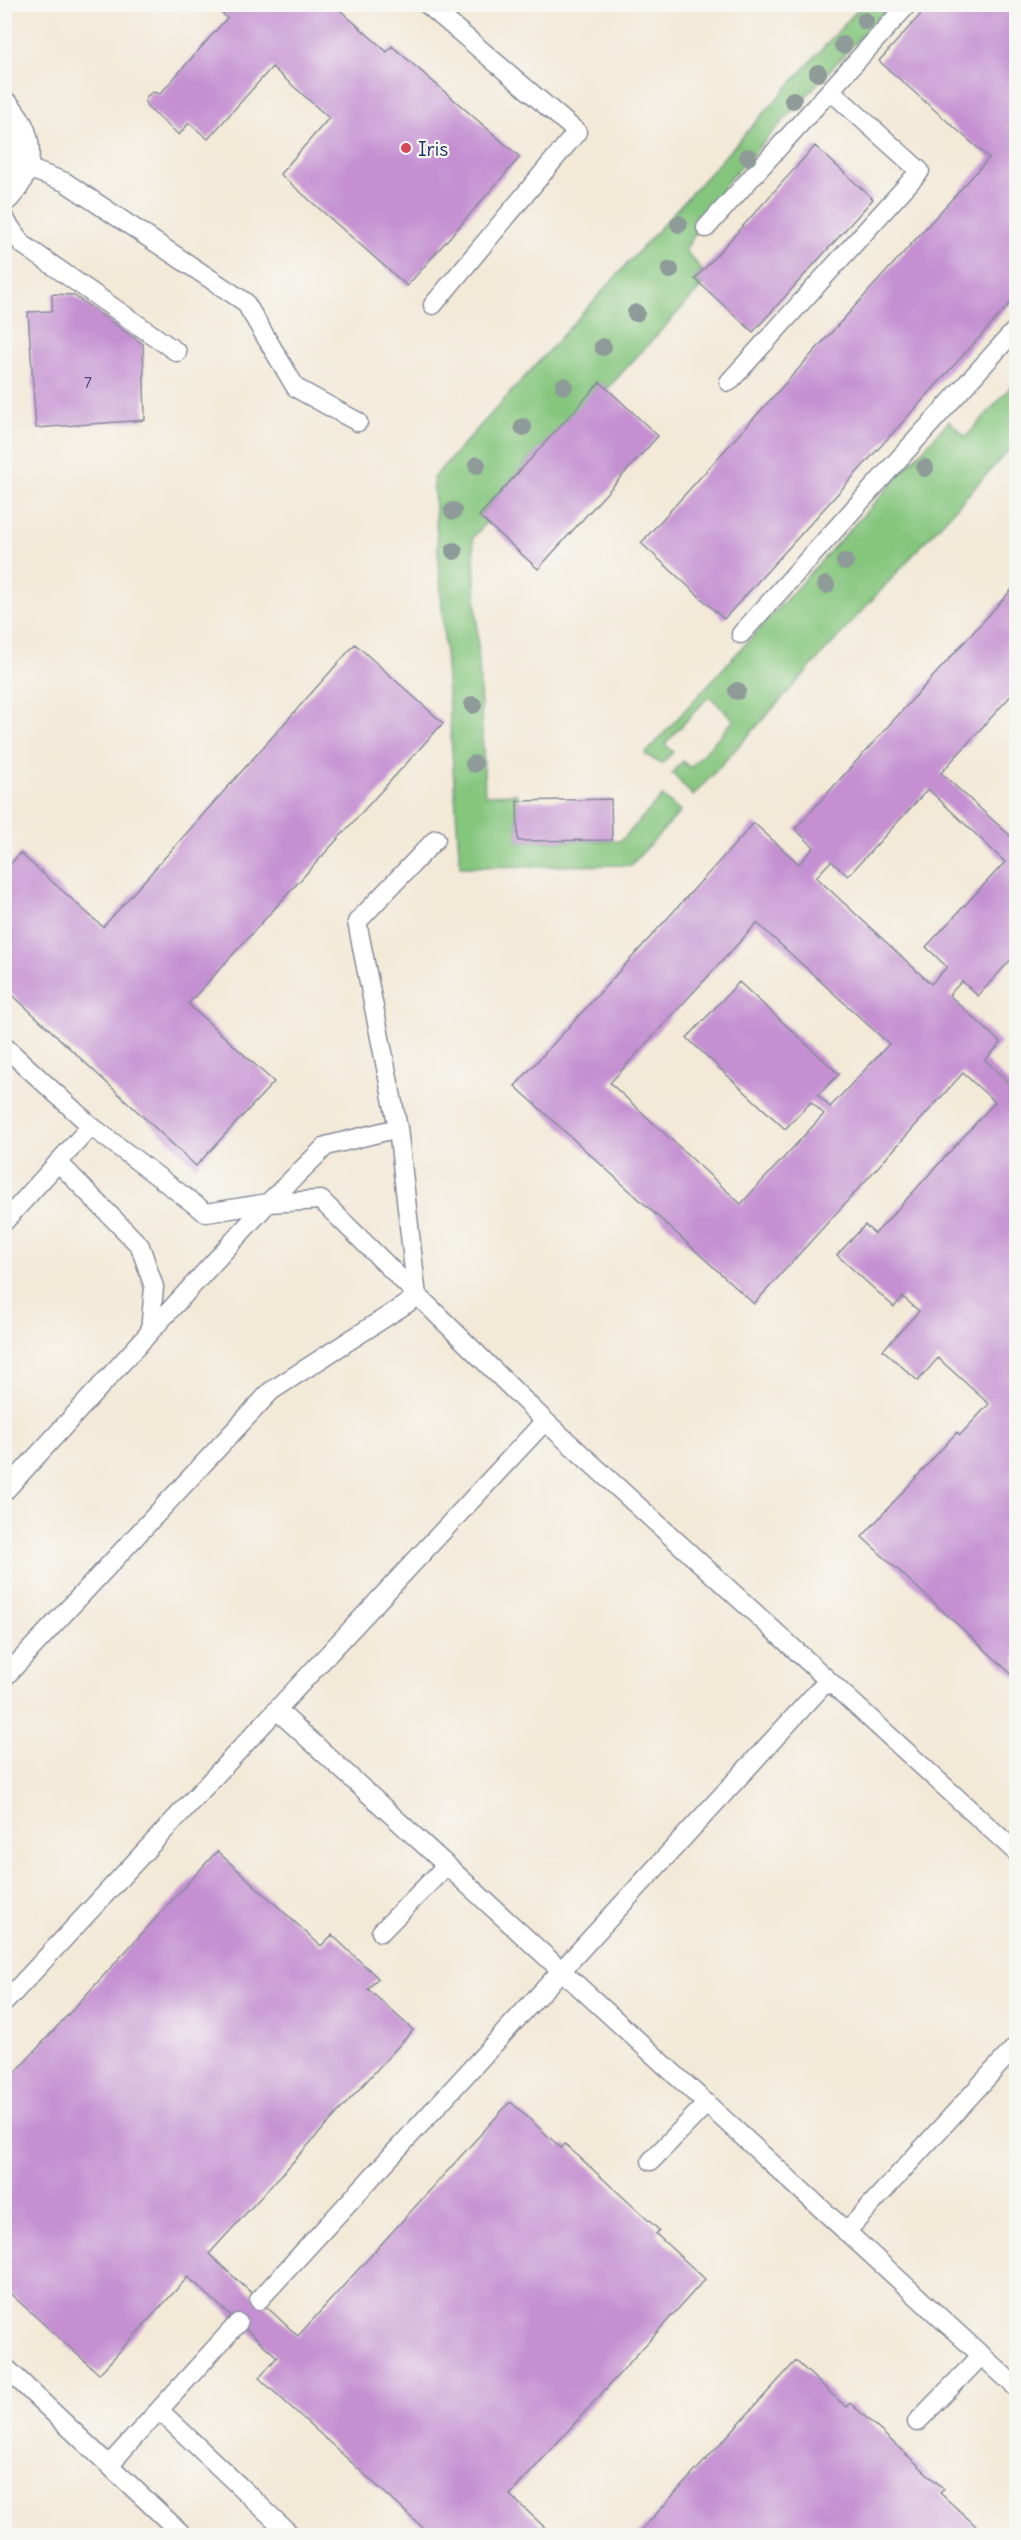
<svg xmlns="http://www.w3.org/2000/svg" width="1021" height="2540" viewBox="0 0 1021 2540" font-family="Delius,sans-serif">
<rect width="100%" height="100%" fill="#f6f6f2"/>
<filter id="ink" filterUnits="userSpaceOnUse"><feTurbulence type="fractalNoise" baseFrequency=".0167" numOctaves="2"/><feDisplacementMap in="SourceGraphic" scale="12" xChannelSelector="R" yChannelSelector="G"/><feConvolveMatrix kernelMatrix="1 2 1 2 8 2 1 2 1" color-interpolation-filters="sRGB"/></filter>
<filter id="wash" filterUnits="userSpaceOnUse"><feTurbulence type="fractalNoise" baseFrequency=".008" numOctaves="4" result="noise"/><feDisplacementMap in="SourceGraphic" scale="24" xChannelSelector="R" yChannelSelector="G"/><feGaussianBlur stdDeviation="1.35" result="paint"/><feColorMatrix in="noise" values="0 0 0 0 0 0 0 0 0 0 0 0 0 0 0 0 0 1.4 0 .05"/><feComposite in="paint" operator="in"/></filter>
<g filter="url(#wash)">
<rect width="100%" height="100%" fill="#f3e9d7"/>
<path fill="#85c67d" stroke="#507a6e" stroke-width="1.5" d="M862,5h28l-163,177 -42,68 17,20 -7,9 7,7 -95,103 -7,-6 -121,132 8,7 -14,15 12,258 32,-1 1,47h103l41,-45 18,16 -49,53 -171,2 -27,-389z
M1016,381v61l-323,354 -21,-23 11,-12 7,7 44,-48 -25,-24 -44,48 8,8 -12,12 -16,-10 304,-333 17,16z"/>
<g id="blocks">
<path fill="#c490d1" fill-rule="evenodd" d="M212,4h121l54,48 5,-6 128,111 -113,129 -127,-112 49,-56 -57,-51 -64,72 -19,-16 -10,12 -32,-28 -2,-6 2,-5 6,-4 7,2 67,-76z
M930,4h86v293l-292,322 -83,-76 348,-385 -110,-97z
M815,146l58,53 -120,133 -58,-53z
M52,294l21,1 70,49 2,76 -109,8 -8,-116 24,-1z
M600,382l58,54 -120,133 -59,-53z
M1016,585v105l-75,83 75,68v113l-38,42 -16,-15 -13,14 52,48 -16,17 26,25 5,-6v599l-154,-141 95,-105 3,3 29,-31 -51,-46 -20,23 -35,-31 36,-39 -16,-14 -9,10 -57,-52 28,-30 10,9 120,-132 -32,-29 -209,231 -239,-218 239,-263 45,41 15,-17 -19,-18zM928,789l77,73 -79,85 21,20 -16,17 -115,-107 15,-16 17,15zM757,923l132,121 -59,63 -12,-12 21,-21 -100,-92 -52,56 98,91 26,-27 13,12 -83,90 -131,-121z
M355,644l88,79 -255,281 86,78 -78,84 -192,-179v-115l16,-19 83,74z
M611,799l1,41 -94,1 -1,-40z
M217,1851l104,95 11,-11 46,43 -10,11 45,41 -204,224 89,82 211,-233h3l49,45 4,-4 94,86 -3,4 49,45 -195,216 44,41h-122l-173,-158 18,-21 -89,-80 -89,97 -95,-86v-203z
M796,2361l50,46 4,-4 94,86 -4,4 47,43h-351z"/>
</g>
</g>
<g filter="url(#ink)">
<use href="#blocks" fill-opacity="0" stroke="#878c9a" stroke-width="1.5"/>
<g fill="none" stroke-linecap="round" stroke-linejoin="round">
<defs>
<path id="service" d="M427,4l150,128 -144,173
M22,166l43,16 180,120 51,86 62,34
M4,218l18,26 155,108
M706,228l202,-224
M729,382l191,-211 -89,-80
M741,634l275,-305
M4,1046l87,80 -87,96
M91,1126l115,87 62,-10 53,-3 224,221 471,431
M150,1332l118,-129 58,-57 72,-18
M4,1492l146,-160 4,-45 -14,-41 -82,-84
M4,1678l267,-287 146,-94 -19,-169 -41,-206 79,-83
M277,1710l739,677
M381,1932l66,-67
M4,2003l541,-582
M651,2161l56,-58
M846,2232l170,-186
M259,2300l569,-620
M4,2366l180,170
M159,2410l133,126
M917,2422l65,-67
M109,2465l129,-142"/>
<path id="minor" d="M4,109c24,27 25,59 0,85"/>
</defs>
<use href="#service" stroke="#878c9a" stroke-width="21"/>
<use href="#minor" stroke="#878c9a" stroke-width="36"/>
<use href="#service" stroke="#fff" stroke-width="18"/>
<use href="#minor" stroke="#fff" stroke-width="33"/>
</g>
<g fill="#8e9b99">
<circle cx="865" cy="21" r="9"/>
<circle cx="843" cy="45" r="9"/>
<circle cx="818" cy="73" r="9"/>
<circle cx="793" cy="100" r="9"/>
<circle cx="748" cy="157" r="9"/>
<circle cx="679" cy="224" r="9"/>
<circle cx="670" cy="270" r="9"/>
<circle cx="636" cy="313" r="9"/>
<circle cx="603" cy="347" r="9"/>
<circle cx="564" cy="386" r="9"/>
<circle cx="523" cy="427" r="9"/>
<circle cx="477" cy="465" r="9"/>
<circle cx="925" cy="468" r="9"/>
<circle cx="453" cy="511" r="9"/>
<circle cx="454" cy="551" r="9"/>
<circle cx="845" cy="562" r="9"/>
<circle cx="826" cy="585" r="9"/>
<circle cx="737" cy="691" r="9"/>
<circle cx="473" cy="705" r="9"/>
<circle cx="474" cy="764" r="9"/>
</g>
</g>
<circle fill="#d1495b" stroke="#f6f6f2" stroke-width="2" cx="406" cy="148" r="6"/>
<g text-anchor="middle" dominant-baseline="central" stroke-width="4.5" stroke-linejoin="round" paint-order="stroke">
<g font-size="16" fill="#45477b">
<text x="88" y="382">7</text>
</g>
<g font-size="20" fill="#1b2f5e" stroke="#f6f6f2" text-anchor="start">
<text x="418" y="148">Iris</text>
</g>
</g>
<rect width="1021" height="2540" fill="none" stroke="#f6f6f2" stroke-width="24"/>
</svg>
